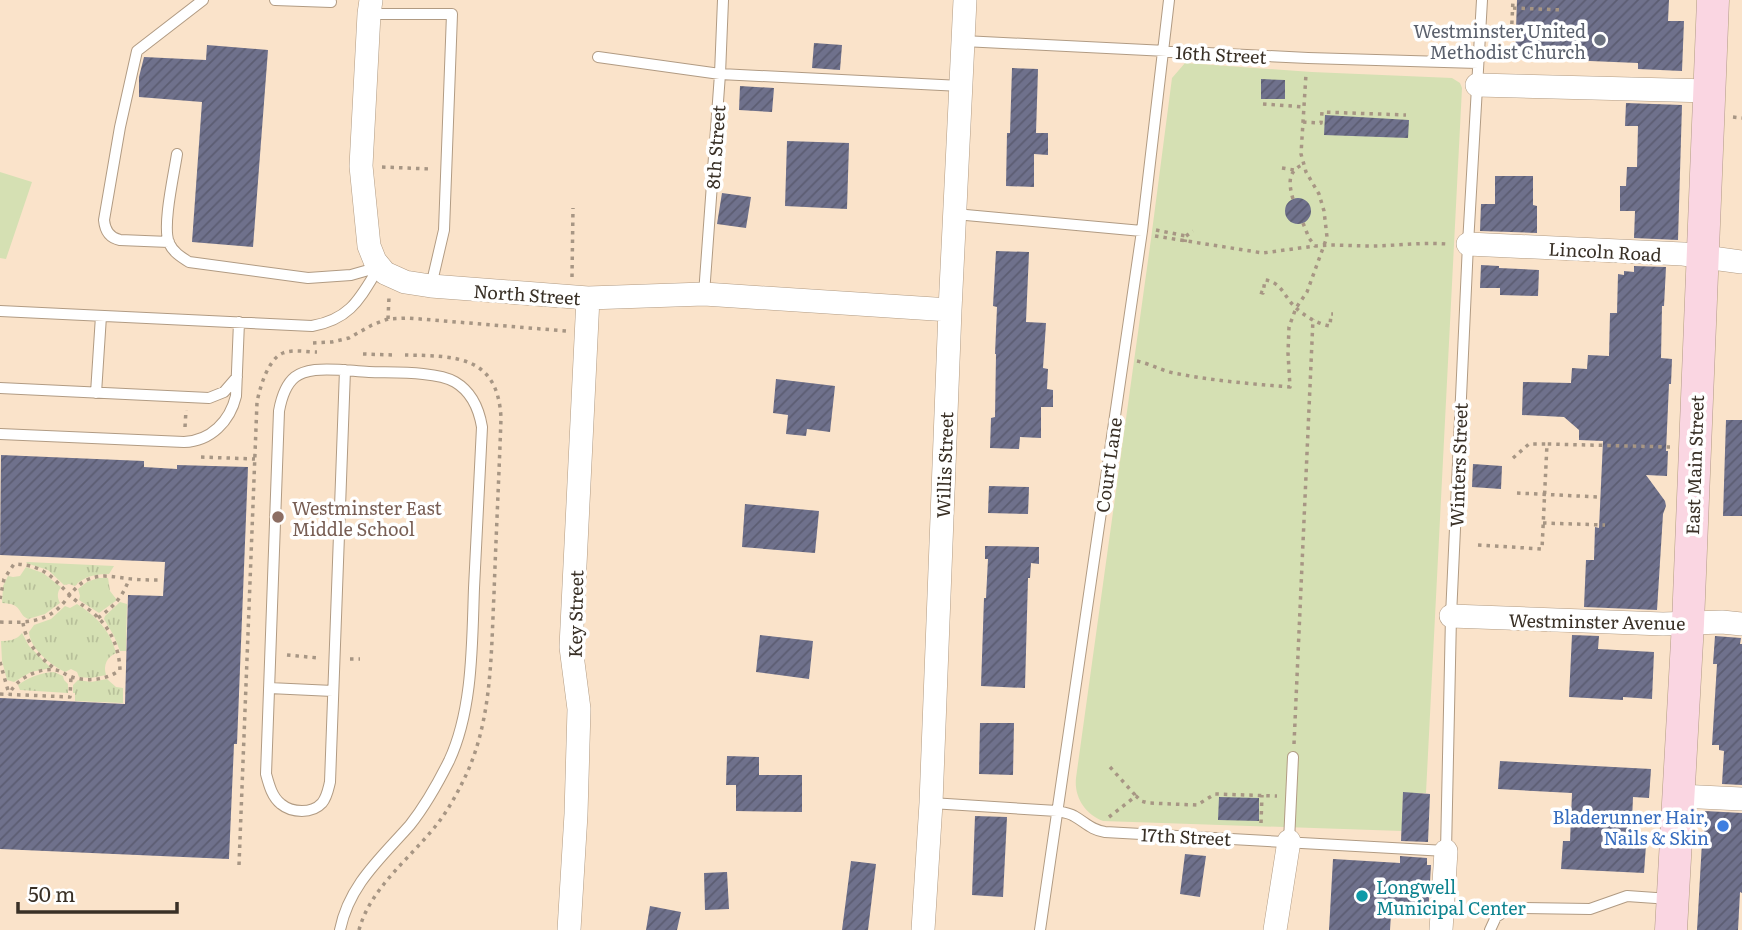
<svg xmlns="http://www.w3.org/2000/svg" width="1742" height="930" viewBox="0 0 1742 930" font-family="Literata,serif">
<defs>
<pattern id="grass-tufts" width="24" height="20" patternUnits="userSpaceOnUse" patternTransform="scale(1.75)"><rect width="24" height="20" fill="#d5e0b3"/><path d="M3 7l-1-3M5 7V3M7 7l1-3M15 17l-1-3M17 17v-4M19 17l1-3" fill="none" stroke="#b8c09a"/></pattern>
<pattern id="building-hatch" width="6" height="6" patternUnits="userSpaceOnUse" patternTransform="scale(1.75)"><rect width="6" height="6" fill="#6f718c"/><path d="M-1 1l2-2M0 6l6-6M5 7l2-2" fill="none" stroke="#5c5d72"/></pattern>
</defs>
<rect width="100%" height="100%" fill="#fae3ca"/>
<path fill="url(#grass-tufts)" d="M27,562l87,4 -5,8c-13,0 -25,2 -34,12l-6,-2 -5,1 -16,-15 -22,-7z
M26,567l17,6 18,14c-4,5 -4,10 -1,16l-15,11 -17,5c-12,-6 -4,-15 -26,-16l1,-17 5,-10 5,1 7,-1z
M98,578h10l2,13 7,9 -18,13 -20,-13 1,-4 -2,-7 9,-7z
M120,602l7,2 -1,47h-6l-6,-15 -10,-17 1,-3z
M77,604c19,12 33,26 39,49 -9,4 -13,12 -10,22l-15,3 -12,-1 -2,-5 -6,-3 -6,3c-14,-7 -35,-23 -36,-40l5,-7 17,-6 14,-13 5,2z
M22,633l7,13 22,22 -20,4 -17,10 -7,-2 -5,-19 -1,-20c8,0 16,-1 21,-8z
M54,672l9,4 1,4 4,4v9l-48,-3 -2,-5c11,-8 22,-12 36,-13z
M107,679l9,8 7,1v15l-48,-2v-8h-2v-8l5,-5 13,2z"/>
<path fill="#d5e0b3" d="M1185,63l127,9 140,6 8,5 2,5 -36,705h-23l-1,38 -299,-10c-18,-7 -29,-24 -27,-43l75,-539 21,-161z
M0,172l32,10 -26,77 -6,-1z"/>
<path fill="url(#building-hatch)" d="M1517,0h152l-1,21h16l-2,50 -44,-2v-6l-123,-5z
M814,43l28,2 -2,25 -28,-2z
M207,45l61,5 -15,197 -61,-5 10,-140 -63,-5v-20l5,-20 62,3z
M1012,68l26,1 -2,64h12v22l-14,-1v33l-28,-1 1,-53h3z
M1261,79l24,1v19h-24z
M740,86l34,2 -2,24 -33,-2z
M1626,103l56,2 -4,135 -44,-2 1,-27h-15v-25h6l1,-19h10l1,-41h-13z
M1325,115l84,5 -1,18 -84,-3z
M787,141l62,2 -2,66 -62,-3z
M1495,176h38v29l4,1v27l-57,-2 1,-27h14z
M722,193l29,4 -5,31 -29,-4z
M1285 211a13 13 0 1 1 26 0a13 13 0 1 1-26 0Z
M996,251l33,1 -3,70 20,1 -3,45 5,1 -1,20 6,1v17h-12v31l-21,-1 -1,12 -29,-1 1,-30 4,-1 1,-63h-1l2,-47 -4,-1z
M1481,265l18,1v2l40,2 -1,26 -38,-1v-7h-20z
M1634,266l32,1 -2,39h-2l-1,52 11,1 -1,25h-2l-3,67h2l-1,25 -21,-1 19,26 1,5 -3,8 -6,96 -73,-3 2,-47h8l1,-33 4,1 4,-87 -24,-1v-10l-15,-13 -42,-2 1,-33 48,1 1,-15 15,1 1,-14 21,1 1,-43h7l1,-39 6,1v-4l10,1z
M776,379l59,7 -5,46 -23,-3 -1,7 -20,-2 2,-19 -15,-2z
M1726,420h16v96h-19z
M1,455l143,6v6l33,2v-4l71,2 -11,277h-3l-5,115 -229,-10v-151l125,6 3,-109 35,1 2,-34 -165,-7z
M1473,464l29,2 -1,23 -29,-2z
M989,486l40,1 -1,27 -40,-1z
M745,504l74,7 -4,42 -73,-6z
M985,546l54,1v17l-8,-1 -1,15h-2l-3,110 -44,-2 3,-88h2l2,-39h-3z
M760,635l53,6 -4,38 -53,-7z
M1572,635l27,1 -1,13 56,3 -2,47 -29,-2v3l-54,-3z
M1715,636l26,2 -1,6h2v141l-20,-1 2,-33 -5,-1v-5h-7l5,-81h-4z
M980,723h34l-1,52 -34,-1z
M727,756l32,1v18h43v37l-66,-1v-26h-10z
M1500,761l151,8 -2,29 -16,-1 -2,47 15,1 -2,28 -83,-4 2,-28h7l2,-48 -74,-4z
M1403,792l27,2 -2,48 -27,-1z
M1219,797l40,1v23l-41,-1z
M1705,811l37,2v80l-2,-1 -2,38h-41l5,-88h2z
M975,816l32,1 -4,80 -31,-2z
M1185,854l21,2 -6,41 -20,-3z
M1400,856l27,2v7h4l-3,51 -37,-2 -1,16h-61l4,-71 67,4z
M851,861l25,3 -8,66h-26z
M727,872l2,37 -24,1 -1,-37z
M650,906l31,6 -4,18h-31z"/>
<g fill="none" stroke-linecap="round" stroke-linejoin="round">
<defs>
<path id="lane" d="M275,0l56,2
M369,14h83l-8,216 -13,56
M963,41l345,17 170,5
M598,57l122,17 241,12
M177,154c-3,20 -15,72 -8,89 4,9 12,14 20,19l119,16 43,-3 28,-8
M955,214l187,17
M169,242l-49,-2c-10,-2 -15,-9 -16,-20l16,-93 17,-76 66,-51
M704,294l16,-220 3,-74
M0,311l312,15c39,-7 48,-28 67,-59
M0,388l209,10 15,-6 13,-15
M96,393l5,-77
M0,434l184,8c27,-1 46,-21 52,-46l3,-74
M269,688l64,3
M931,803l126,8c5,1 12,2 17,5 11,6 17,14 31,16l341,19 5,-235 17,-372 14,-244
M1289,841l4,-84
M340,930c9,-45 41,-72 70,-105 15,-19 28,-42 39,-64 24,-51 23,-118 25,-173 3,-54 5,-107 8,-161 -3,-18 -10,-35 -27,-45 -19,-11 -63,-9 -86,-10 -18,-1 -37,-4 -54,-2 -7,1 -15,3 -20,7 -10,8 -14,23 -16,34l-13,363c3,11 6,23 15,30 11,9 31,10 41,-1 5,-6 6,-13 8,-21l15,-412
M1040,930l102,-699 27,-231
M1490,930l6,-13 11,-7 14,-2 69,1 37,-13 43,3"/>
<path id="street" d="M371,0l-2,14 -8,152 8,80 6,15 10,12 20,9 26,4 157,12 116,-4 246,16
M1477,85l233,6
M1468,244l215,10 59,8
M1451,616l212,8 59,-2 20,2
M1679,796l63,3
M569,930l7,-116 3,-105 -8,-62 17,-349
M923,930l8,-127 19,-493 15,-310
M1275,930l14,-89
M1441,930l5,-79"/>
<path id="secondary" d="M1671,930l17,-307 25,-623"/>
</defs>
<use href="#lane" stroke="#b19b83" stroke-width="12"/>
<use href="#street" stroke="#b19b83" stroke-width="24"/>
<use href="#secondary" stroke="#b19b83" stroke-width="33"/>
<path stroke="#a79684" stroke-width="3.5" stroke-dasharray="3.5 5" stroke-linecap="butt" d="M1513,8l51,2
M1511,41l2,-41
M1263,104l41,3
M1733,117l9,1
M1303,122l18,1 1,-11 84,3
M382,167l49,2
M1282,168l12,2
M1293,199c-4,-14 -6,-27 9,-34
M1303,223l6,15 6,8c19,-2 37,0 55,0 26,0 51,-4 77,-2
M1156,230l30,6 -1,6
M1155,236l108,17 52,-7
M1186,236l7,-5
M572,277l1,-69
M1260,292l3,1 2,-13c16,2 19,16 29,26 9,9 23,18 36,20l1,-12h2
M388,319l1,-22
M313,343l19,-1 17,-4 23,-13 16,-6 20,-1 158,13
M363,354l31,1
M1137,361c14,3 27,11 42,13 37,7 74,10 111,13l-2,-34 1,-26 7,-19 11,-16 20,-55 -3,-26 -5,-17 -13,-22 -5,-18 5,-80
M185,427l1,-17
M201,457l54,2
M1513,458l16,-14h18
M1517,493l82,4
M1543,523l62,2
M1478,545l64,4 5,-105 123,3
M0,599l4,-20 10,-15c32,1 39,15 60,35 6,5 12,8 18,13 18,15 27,34 28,58 -14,10 -32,12 -48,7 -6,-2 -11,-6 -16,-7 -17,-3 -41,9 -47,25
M98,618c15,-11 25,-21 31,-39
M0,622c25,1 48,1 65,-21 7,-9 14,-18 24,-22 15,-6 28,-1 44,0 9,1 18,1 27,1
M23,623c3,20 16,34 32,46
M287,655l32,3
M350,659h10
M0,662l9,32
M0,694l70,3 1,-20
M1294,744l19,-425
M1110,767l26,29
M1109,817l27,-21 5,5 7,2 49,2 18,-11 62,2
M1261,823l1,-28
M239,865l18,-463c3,-15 11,-43 26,-49 10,-4 24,-1 34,-1
M359,930c11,-41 49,-70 75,-102 14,-17 24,-36 33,-55 25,-56 24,-118 27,-179 2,-58 5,-117 7,-176 -3,-63 -46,-62 -96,-63"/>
<use href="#lane" stroke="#fff" stroke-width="10"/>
<use href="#street" stroke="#fff" stroke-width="23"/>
<use href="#secondary" stroke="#fad6e2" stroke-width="32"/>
</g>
<circle fill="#6b7280" stroke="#fff" stroke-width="2.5" cx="1600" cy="40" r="7"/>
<circle fill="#8d6e63" stroke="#fff" stroke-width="2.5" cx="278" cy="517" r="7"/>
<circle fill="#3f7fe0" stroke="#fff" stroke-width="2.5" cx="1723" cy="826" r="7"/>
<circle fill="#0f9aa8" stroke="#fff" stroke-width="2.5" cx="1362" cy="896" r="7"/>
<g text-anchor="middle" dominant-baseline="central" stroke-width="7" stroke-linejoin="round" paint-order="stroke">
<g font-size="18" fill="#5b616d" stroke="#fff" text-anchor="end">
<text x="1586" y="30">Westminster United<tspan x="1586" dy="21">Methodist Church</tspan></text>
</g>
<g font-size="18" fill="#393026" stroke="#fff">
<text transform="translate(1221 54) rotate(3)">16th Street</text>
<text transform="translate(715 147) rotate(-86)">8th Street</text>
<text transform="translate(1605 251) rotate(3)">Lincoln Road</text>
<text transform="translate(527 294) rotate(4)">North Street</text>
<text transform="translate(944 465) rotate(-88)">Willis Street</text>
<text transform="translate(1108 465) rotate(-82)">Court Lane</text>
<text transform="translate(1458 465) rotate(-88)">Winters Street</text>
<text transform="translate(1694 465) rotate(-88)">East Main Street</text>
<text transform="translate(575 614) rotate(-89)">Key Street</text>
<text transform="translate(1597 621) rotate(1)">Westminster Avenue</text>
<text transform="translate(1186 836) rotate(3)">17th Street</text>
</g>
<g font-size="18" fill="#785e54" stroke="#fff" text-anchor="start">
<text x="292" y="507">Westminster East<tspan x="292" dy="21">Middle School</tspan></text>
</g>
<g font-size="18" fill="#366cbe" stroke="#fff" text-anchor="end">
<text x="1709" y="816">Bladerunner Hair,<tspan x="1709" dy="21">Nails &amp; Skin</tspan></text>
</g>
<g font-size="18" fill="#0d838f" stroke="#fff" text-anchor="start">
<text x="1376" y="886">Longwell<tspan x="1376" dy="21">Municipal Center</tspan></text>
</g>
</g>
<path d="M18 902v10h159v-10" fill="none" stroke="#393026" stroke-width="3.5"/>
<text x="28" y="902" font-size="21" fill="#393026" stroke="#ffffff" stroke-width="5" paint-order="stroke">50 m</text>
</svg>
